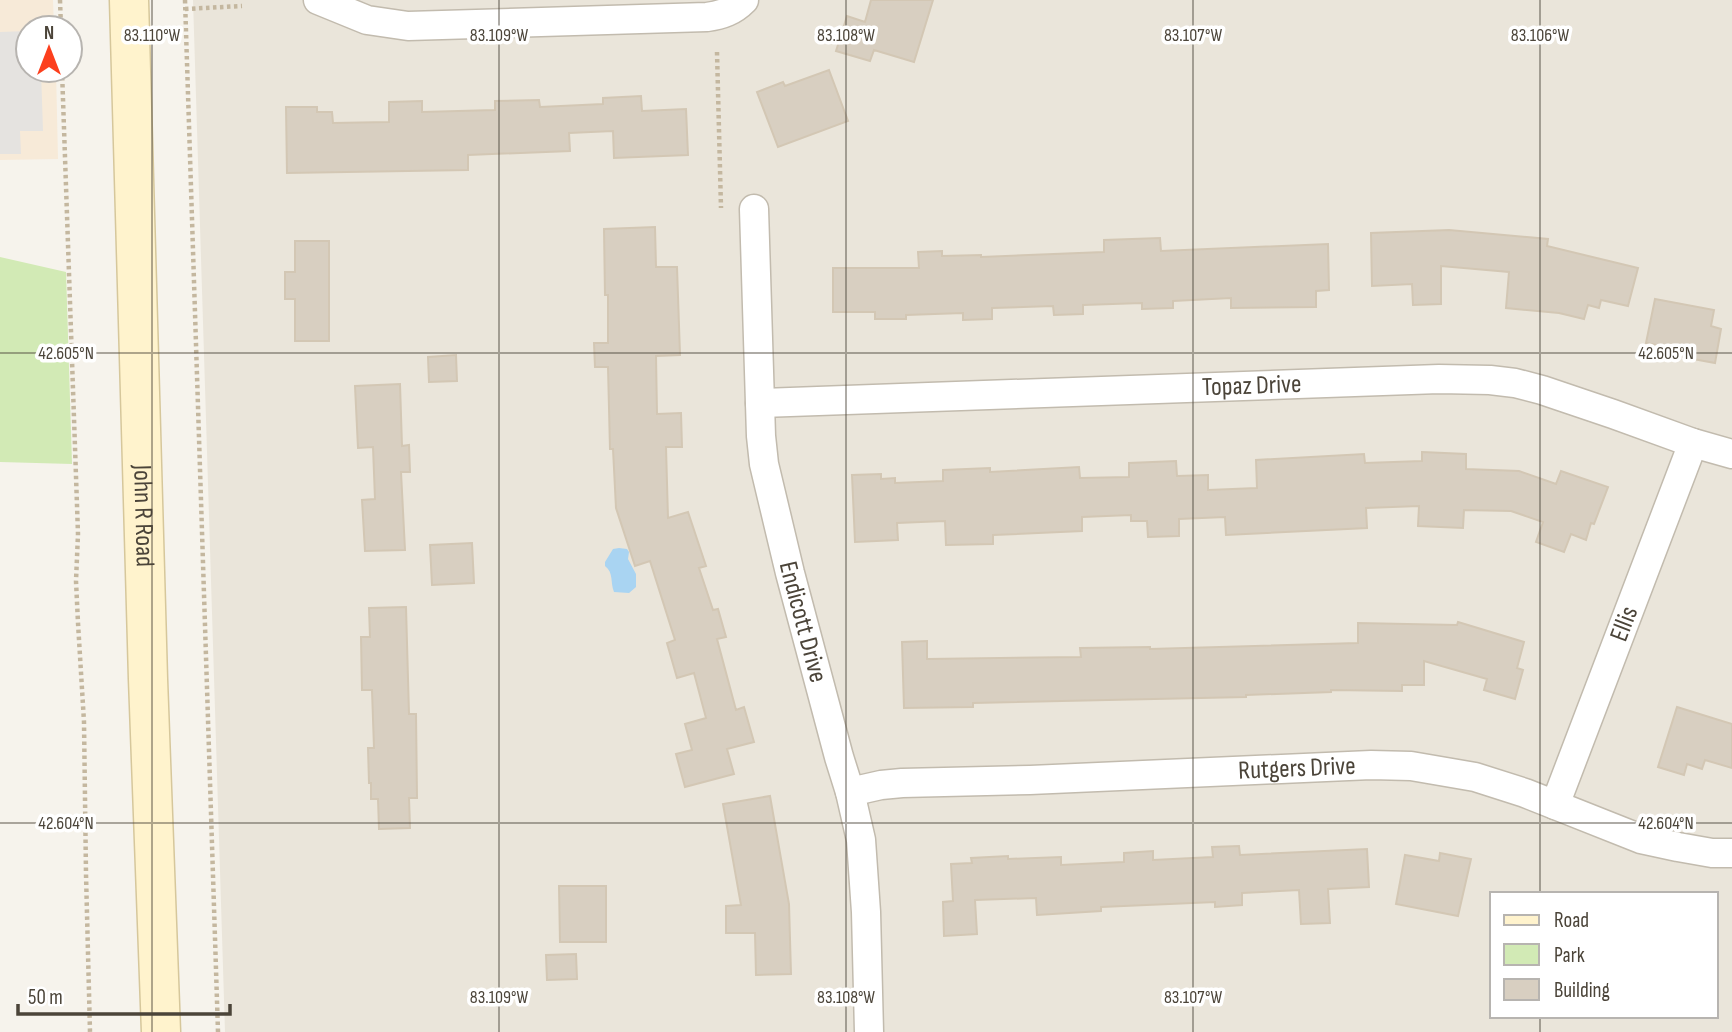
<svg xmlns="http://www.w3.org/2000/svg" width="1732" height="1032" viewBox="0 0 1732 1032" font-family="'Sofia Sans Condensed',sans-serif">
<rect width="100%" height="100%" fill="#f6f3ec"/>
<path fill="#eae5da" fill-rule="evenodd" d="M193,0h1539v1032h-1507zM1492,894h224v122h-224z"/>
<path fill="#f7ead8" d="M0,0h53l1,28h-26v42h28l2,89 -58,1z"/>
<path fill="#d2eab5" d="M0,257l66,15 6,192 -72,-2z"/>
<path fill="#e5e3e0" d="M28,31v39h13l2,61h-23l1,23h-21v-122z"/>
<path fill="#a9d4f2" d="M619,548l8,1 2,3 -1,7 8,15v13l-7,6 -15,-1c-4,-10 0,-19 -9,-26v-4l8,-13z"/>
<path fill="#d8cfc1" stroke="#d3c7b4" stroke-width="2" d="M871,0h62l-19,62 -40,-12 -4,11 -34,-10 11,-35 18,6z
M829,70l19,51 -70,26 -21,-55 26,-10 2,4z
M641,96l1,15 44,-2 2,46 -74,3 -1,-27 -44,2 1,18 -102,4v15l-181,3 -1,-66h31v5h15l1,11 56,-1v-20l33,-1v11l73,-2v-9l44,-1 1,7 63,-3v-6z
M655,227l1,40h21l3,88 -24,1 1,58 24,-1 1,34h-16l2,71 20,-6 18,54 -7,2 14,42 5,-1 8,28 -9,2 19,71 8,-3 10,35 -27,7 7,25 -49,13 -9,-33 16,-4 -7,-26 21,-6 -12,-45 -17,5 -10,-35 8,-3 -25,-79 -15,5 -19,-58 -3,-59h-3l-2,-82h-13l-1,-24h14v-48h-3l-1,-66z
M1449,230l99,9 -1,7 91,22 -10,38 -27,-6 -2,8 -11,-3 -4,14 -25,-6 -53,-5 3,-36 -68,-6v38l-28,1 -1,-21 -40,2 -1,-53z
M1160,238l1,13 167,-7 1,46 -13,1v16l-85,1v-10l-58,3v7l-31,1v-6l-59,2v9l-29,1 -1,-9 -61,2v11l-29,1v-7l-57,2v4h-31v-7h-42v-44h86l-1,-16 24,-1v5l39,-1v2l123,-5v-12z
M295,241h34v100h-34v-42h-10v-27h10z
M1655,299l59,11 -3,16 10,3 -6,34 -49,-9 1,-7 -21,-4z
M456,355l1,26 -28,1 -1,-25z
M400,384l2,62 7,-1 1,27h-9l4,78 -40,1 -3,-51 13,-1 -2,-52 -15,1 -3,-62z
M1422,452l44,2v15l53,2 37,13 5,-13 47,16 -14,37 -3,-1 -5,17 -15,-6 -7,18 -28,-10 7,-20 -32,-11 -47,-1 -1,18 -45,-2 1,-20 -53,2 1,20 -141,7 -1,-18 -46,2v17l-31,1 -1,-16h-16v-6l-49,2v14l-89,4v9l-47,1 -1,-24 -48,2 1,17 -43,2 -3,-67 29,-1v5l14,-1v5l48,-2v-11l47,-2v4l89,-5 1,11 49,-1v-14l47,-2 1,15 31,-1v15l49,-2 -1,-28 108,-6 1,9 57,-2z
M472,543l2,40 -42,2 -2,-40z
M406,607l3,107h7l1,84h-8l1,30 -31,1 -1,-30h-7v-16h-2l-1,-35h6l-2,-58h-10l-1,-53h9l-1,-29z
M1458,622l66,20 -7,26 6,2 -8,29 -31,-9 3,-11 -63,-18v24h-22v6l-71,-1v2l-85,3v2l-273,6v4l-69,1 -2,-66 25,-1v18l154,-2 -1,-9 70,-1v2l208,-6v-20l99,2z
M1677,707l55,17v44l-27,-8 -3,9 -15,-5 -3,11 -26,-8z
M770,796l19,108 2,70 -35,1 -1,-42h-29v-27l15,-1 -18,-101z
M1239,846l1,9 127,-6 2,38 -41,2 2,34 -29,1 -2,-34 -57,3v12l-27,2v-5l-114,5v4l-64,4 -1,-17 -61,2 2,34 -33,2 -1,-34 10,-1 -2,-37 21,-1 -1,-5 37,-2v3l53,-2v8l63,-3v-9l29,-2v9l60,-3 -1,-10z
M1440,853l31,6 -13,57 -62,-12 9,-49 34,6z
M559,886h47v56h-46z
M576,954l1,25 -30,1 -1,-25z"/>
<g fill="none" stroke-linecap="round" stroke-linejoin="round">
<defs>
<g id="street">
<path d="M318,0l49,20 41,6 299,-9c15,-2 26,-6 37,-17"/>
<path id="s1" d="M754,209l7,227 3,28 26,109 49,184 11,35 11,48 5,72 3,120"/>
<path id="s2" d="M760,403l679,-24 51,1 25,3 27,7 71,24 80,29 39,11"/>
<path id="s3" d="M850,792l31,-7 21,-2 128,-3 341,-15 40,1 64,11 50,16 116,46 37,8 34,6h20"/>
<path id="s4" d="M1555,805l138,-362"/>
</g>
<g id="secondary">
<path id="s5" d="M129,0l19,679 13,353"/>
</g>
</defs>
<use href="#street" stroke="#c2bbae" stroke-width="31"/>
<use href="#secondary" stroke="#d6c79b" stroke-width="41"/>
<path stroke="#c4b79f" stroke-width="4.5" stroke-dasharray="3.5 3.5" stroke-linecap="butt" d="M60,0l1,28
M185,0l33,1032
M185,9l57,-3
M717,52l4,156
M62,70l16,464 -2,47 2,42 6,99 2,152 4,158"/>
<use href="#street" stroke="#fff" stroke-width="28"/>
<use href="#secondary" stroke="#fff3cd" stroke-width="38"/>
</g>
<path fill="none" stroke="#4b4439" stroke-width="2" stroke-opacity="0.45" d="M152,0v1032M499,0v1032M846,0v1032M1193,0v1032M1540,0v894M0,353h1732M0,823h1732M1540,1016v16"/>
<g text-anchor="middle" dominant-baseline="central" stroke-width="7" stroke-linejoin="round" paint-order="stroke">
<g font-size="26" fill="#4b4439" stroke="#fff">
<text stroke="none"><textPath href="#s2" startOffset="492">Topaz Drive</textPath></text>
<text stroke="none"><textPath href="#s5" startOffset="516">John R Road</textPath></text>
<text stroke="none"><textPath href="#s1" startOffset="418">Endicott Drive</textPath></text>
<text stroke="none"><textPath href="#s4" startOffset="194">Ellis</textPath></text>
<text stroke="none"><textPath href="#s3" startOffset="448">Rutgers Drive</textPath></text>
</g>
</g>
<g font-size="18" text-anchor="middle" fill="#4b4439" stroke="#fff" stroke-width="7" stroke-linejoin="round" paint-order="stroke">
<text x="152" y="41">83.110°W</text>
<text x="499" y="41">83.109°W</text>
<text x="846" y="41">83.108°W</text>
<text x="1193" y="41">83.107°W</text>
<text x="1540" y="41">83.106°W</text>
<text x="66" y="359">42.605°N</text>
<text x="1666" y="359">42.605°N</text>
<text x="66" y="829">42.604°N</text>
<text x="1666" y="829">42.604°N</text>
<text x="499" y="1003">83.109°W</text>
<text x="846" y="1003">83.108°W</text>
<text x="1193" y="1003">83.107°W</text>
</g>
<rect x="1490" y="892" width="228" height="126" fill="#ffffff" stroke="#b7b4b0" stroke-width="2"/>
<rect x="1504" y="915" width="35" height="10" fill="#fff3cd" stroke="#b7b4b0" stroke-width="2"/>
<text x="1554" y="927" font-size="21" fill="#4b4439">Road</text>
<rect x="1504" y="944" width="35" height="21" fill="#d2eab5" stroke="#b7b4b0" stroke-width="2"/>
<text x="1554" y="962" font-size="21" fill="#4b4439">Park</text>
<rect x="1504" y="979" width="35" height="21" fill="#d8cfc1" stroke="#b7b4b0" stroke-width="2"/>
<text x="1554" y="997" font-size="21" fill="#4b4439">Building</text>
<g transform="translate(49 49)"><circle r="33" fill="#ffffff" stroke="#b7b4b0" stroke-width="2"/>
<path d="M0-5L12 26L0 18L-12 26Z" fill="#fc3f1d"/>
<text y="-10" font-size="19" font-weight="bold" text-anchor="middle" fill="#4b4439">N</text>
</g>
<path d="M18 1004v10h212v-10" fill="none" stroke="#4b4439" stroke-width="3.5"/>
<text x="28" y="1004" font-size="21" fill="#4b4439" stroke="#ffffff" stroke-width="5" paint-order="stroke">50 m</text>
</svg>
